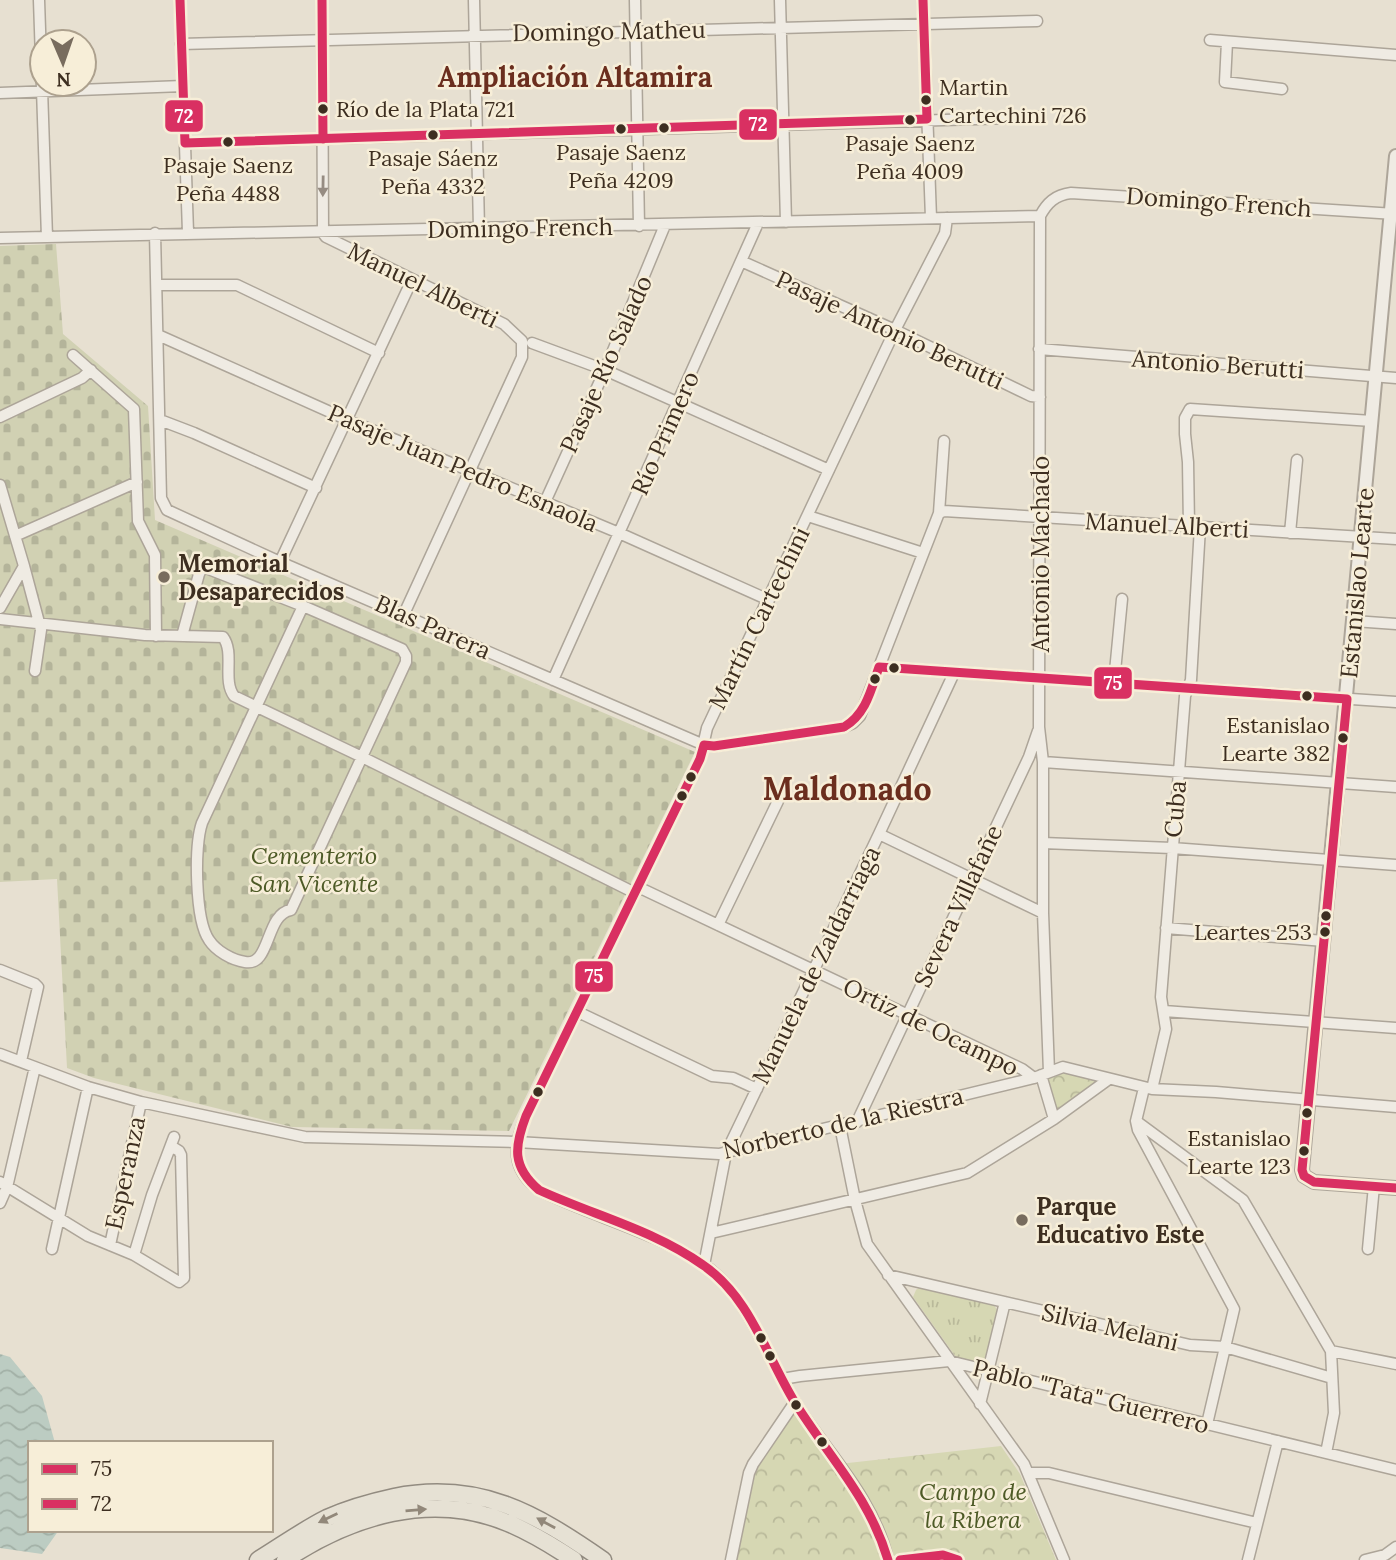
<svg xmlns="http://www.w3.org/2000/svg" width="1396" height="1560" viewBox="0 0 1396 1560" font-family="Lora,serif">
<defs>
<pattern id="grass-tufts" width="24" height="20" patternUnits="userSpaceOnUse" patternTransform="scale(1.75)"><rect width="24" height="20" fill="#d6d7b3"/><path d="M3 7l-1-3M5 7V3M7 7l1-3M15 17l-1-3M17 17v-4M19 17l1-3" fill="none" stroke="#b9b99a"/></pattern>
<pattern id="cemetery-stones" width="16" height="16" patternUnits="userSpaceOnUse" patternTransform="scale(1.75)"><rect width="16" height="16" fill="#d1d1b3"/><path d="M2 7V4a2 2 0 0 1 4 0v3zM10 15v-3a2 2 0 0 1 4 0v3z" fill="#b4b49a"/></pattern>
<pattern id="park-crowns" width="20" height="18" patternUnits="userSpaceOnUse" patternTransform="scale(1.75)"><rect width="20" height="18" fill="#d6d7b3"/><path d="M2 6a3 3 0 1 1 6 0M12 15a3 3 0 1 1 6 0" fill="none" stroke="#b9b99a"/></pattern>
<pattern id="water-waves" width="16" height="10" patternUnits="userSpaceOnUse" patternTransform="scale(1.75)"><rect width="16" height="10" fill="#bcccc2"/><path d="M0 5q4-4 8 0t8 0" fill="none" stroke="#a2b0a6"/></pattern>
</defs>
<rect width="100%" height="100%" fill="#e7e0d1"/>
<path fill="url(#grass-tufts)" d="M920,1287l74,18 3,5 -12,50 -4,4 -23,-4 -45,-63 3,-7z"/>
<path fill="url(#cemetery-stones)" d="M56,244l7,90 85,72 7,114 540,232 -186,379 -217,-4 -198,-49 -27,-10 -10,-189 -57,3v-636z"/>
<path fill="url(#park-crowns)" d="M1064,1071l40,9 -48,35 -9,-38z
M793,1410l37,55 171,-19 19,28 36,86h-320l20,-90z"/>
<path fill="url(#water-waves)" d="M0,1354l10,3 32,39 13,47h-25v87h29l-17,24 -42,-6z"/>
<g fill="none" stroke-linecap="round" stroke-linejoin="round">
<defs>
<path id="minor" d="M39,0l8,237
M180,0l8,232
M322,0l1,233 3,4 178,87 18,17v16l-118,257
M474,0l5,229
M635,0l4,226
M780,0l6,222
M923,0l8,218
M1210,40l186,15
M1227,42l-2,40 57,7
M181,44l856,-23
M0,93l183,-7
M185,143l855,-26
M155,233l6,265 6,12 113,52 424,183 10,1 130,-19 9,-4 7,-7 79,-203 5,-72
M0,238l1040,-22
M741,261l154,69 136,66 9,1
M157,285h80l142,68
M158,335l190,85 271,113 150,67
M532,343l73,27 224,100
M1039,349l357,29
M73,355l61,54 4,112 17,34 1,81
M0,417l82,-39 9,-8
M160,420l34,13 122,55
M0,485l24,81 -24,42
M545,502l60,-132 60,-145
M939,513l5,-2 452,28
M808,516l115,37
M1189,526l-1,-64 -3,-28v-16l5,-9 182,12
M1290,533l7,-73
M15,536l122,-54
M280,562l132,-282
M24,566l17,64 -6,41
M0,619l145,16 78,2c12,16 -1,43 11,59l128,61 273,136
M1354,621l42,3
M182,636l17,-62 2,-4 5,-2 97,38 99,43 4,7v6l-115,248c-26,4 -20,57 -46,52 -13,-2 -29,-11 -36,-22 -14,-20 -15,-94 -7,-117l101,-217
M879,667l517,35
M553,680l205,-457
M1114,682l8,-83
M1043,762l353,25
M879,834l164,79
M1043,843l129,5 224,17
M638,887l384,182 12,9
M718,925l60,-124
M1166,928l158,13
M0,970l35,14 3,3 -17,74
M1164,1011l232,17
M578,1012l134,64 21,2 24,11
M0,1054l88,33 53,15 164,35 212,5 202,12 315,-76 29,-11 89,22 64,3 180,15
M1049,1072l-6,-159v-151l-4,-35 1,-511c7,-13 15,-21 31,-23l324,21
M1041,1075l13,44
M1152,1089l14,-60 -5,-32 24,-301 6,-16 9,-153
M1136,1121l107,79 88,151 3,62 -8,40
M1136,1121l2,9 96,179 -27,115
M1136,1121l8,-33
M857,1122l172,-365 9,-26
M840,1126l15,74 12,44 157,220 40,96
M0,1182l88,54 46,19 45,27 5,-4 -3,-123 -2,-4 -8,-5
M0,1203l7,-16 28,-120
M711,1233l256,-60 87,-54 55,-40
M110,1245l31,-143
M52,1249l36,-162
M1368,1249l6,-63
M134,1255l18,-60 22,-58
M704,1265l22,-112 153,-319 75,-161
M888,1275l302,70 35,2 107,31
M1331,1351l65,13
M782,1379l18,-3 149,-15 447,109
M980,1404l25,-102
M1029,1473h20l208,50
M731,1560l18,-87 4,-9 42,-62
M888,1560c-14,-62 -61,-107 -94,-159 -26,-43 -47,-107 -90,-136 -50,-34 -111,-48 -165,-75 -28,-21 -26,-44 -13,-74l174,-357 7,-31 188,-398 50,-97 2,-15
M900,1560l43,-5 15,5
M1248,1560l30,-119
M1365,1560l20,-5 11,-8"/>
<path id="tertiary" d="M1396,156l-94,1014 2,6 10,6 82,6"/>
<path id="primary" d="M258,1560c23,-14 45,-30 69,-42 22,-10 44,-16 67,-21 85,-17 141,16 209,63
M285,1560c66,-44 146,-69 223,-37 24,10 45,23 66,37"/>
</defs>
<use href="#minor" stroke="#ada599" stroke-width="13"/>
<use href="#tertiary" stroke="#ada599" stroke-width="16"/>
<use href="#primary" stroke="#928b80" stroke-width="19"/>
<use href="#minor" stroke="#efebe3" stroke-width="10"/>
<use href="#tertiary" stroke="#efebe3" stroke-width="12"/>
<use href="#primary" stroke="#e6e1d4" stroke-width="16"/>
<defs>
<path id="bus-1" d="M879,667l468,32
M704,745l-4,14 -174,357c-12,31 -14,51 13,74 54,25 115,40 164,75 47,32 63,90 91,136 34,55 75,95 94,159
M704,745l10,1 130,-19c22,-13 27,-37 35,-60
M1304,1176l-2,-6 45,-471
M1304,1176l10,6 82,6
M900,1560l43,-5 15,5"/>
<path id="bus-2" d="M180,0l5,143 742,-24
M322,0l1,139
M923,0l4,119"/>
</defs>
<use href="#bus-1" stroke="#f7eed8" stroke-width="14"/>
<use href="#bus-2" stroke="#f7eed8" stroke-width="14"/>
<use href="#bus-1" stroke="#d93062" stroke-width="9"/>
<use href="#bus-2" stroke="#d93062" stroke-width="9"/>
</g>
<defs><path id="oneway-solid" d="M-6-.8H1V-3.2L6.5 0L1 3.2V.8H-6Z" transform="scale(1.75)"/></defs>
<use fill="#968c82" href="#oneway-solid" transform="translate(323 186) rotate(91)"/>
<g fill="#92887a">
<use href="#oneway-solid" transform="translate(416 1510) rotate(-5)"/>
<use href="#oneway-solid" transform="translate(328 1518) rotate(154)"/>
<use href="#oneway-solid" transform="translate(546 1523) rotate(-151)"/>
</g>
<g fill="#3d2e20" stroke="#f7eed8" stroke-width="2.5">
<circle cx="926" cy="100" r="6"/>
<circle cx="323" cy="109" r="6"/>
<circle cx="910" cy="120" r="6"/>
<circle cx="664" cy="128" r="6"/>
<circle cx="621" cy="129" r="6"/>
<circle cx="433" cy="135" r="6"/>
<circle cx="228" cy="142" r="6"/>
<circle cx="894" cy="668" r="6"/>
<circle cx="875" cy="679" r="6"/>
<circle cx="1307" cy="696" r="6"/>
<circle cx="1343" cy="738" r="6"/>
<circle cx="691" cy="777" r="6"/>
<circle cx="682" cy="796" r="6"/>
<circle cx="1326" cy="916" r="6"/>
<circle cx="1325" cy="932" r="6"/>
<circle cx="538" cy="1092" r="6"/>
<circle cx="1307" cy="1113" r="6"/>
<circle cx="1304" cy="1151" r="6"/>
<circle cx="761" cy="1338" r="6"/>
<circle cx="770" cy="1356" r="6"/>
<circle cx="796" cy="1405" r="6"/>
<circle cx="822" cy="1442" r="6"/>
</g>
<g fill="#786c5e" stroke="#f7eed8" stroke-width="2.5">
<circle cx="164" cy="577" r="7"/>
<circle cx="1022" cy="1220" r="7"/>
</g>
<g text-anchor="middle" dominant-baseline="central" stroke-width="5" stroke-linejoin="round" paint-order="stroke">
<g font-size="22" fill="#3d2e20" stroke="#f7eed8">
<text x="939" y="87" text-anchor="start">Martin<tspan x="939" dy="28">Cartechini 726</tspan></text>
<text x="336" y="109" text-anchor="start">Río de la Plata 721</text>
<text x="910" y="143">Pasaje Saenz<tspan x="910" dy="28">Peña 4009</tspan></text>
<text x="621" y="152">Pasaje Saenz<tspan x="621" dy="28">Peña 4209</tspan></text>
<text x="433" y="158">Pasaje Sáenz<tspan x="433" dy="28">Peña 4332</tspan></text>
<text x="228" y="165">Pasaje Saenz<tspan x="228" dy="28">Peña 4488</tspan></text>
<text x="1330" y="725" text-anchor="end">Estanislao<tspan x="1330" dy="28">Learte 382</tspan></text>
<text x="1312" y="932" text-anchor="end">Leartes 253</text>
<text x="1291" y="1138" text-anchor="end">Estanislao<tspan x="1291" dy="28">Learte 123</tspan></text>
</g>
<g font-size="24" fill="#3d2e20" stroke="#f7eed8">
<text transform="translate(609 31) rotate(-1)">Domingo Matheu</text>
<text transform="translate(1219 202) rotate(4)">Domingo French</text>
<text transform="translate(520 228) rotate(-1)">Domingo French</text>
<text transform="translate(423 285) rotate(26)">Manuel Alberti</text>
<text transform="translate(890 330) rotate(25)">Pasaje Antonio Berutti</text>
<text transform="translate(606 364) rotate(-66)">Pasaje Río Salado</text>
<text transform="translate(1218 364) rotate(4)">Antonio Berutti</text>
<text transform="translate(665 433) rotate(-66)">Río Primero</text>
<text transform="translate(463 468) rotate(23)">Pasaje Juan Pedro Esnaola</text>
<text transform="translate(1167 525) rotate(3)">Manuel Alberti</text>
<text transform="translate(1040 554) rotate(-90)">Antonio Machado</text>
<text transform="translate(1357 583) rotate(-85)">Estanislao Learte</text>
<text transform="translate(759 618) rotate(-64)">Martín Cartechini</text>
<text transform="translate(433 627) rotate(24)">Blas Parera</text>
<text transform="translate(1175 809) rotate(-85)">Cuba</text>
<text transform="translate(958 906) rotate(-65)">Severa Villafañe</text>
<text transform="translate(816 965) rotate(-64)">Manuela de Zaldarriaga</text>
<text transform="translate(931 1027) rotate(26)">Ortiz de Ocampo</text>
<text transform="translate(843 1123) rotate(-13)">Norberto de la Riestra</text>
<text transform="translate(125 1173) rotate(-78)">Esperanza</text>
<text transform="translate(1110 1327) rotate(13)">Silvia Melani</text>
<text transform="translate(1091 1396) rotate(14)">Pablo "Tata" Guerrero</text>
</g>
<g font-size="24" font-weight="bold" fill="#3d2e20" stroke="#f7eed8" text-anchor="start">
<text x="178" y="563">Memorial<tspan x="178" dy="28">Desaparecidos</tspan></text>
<text x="1036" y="1206">Parque<tspan x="1036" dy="28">Educativo Este</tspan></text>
</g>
<g font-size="24" font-style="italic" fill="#4d5a26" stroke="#f7eed8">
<text x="314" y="855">Cementerio<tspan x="314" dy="28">San Vicente</tspan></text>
<text x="973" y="1491">Campo de<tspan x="973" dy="28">la Ribera</tspan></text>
</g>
<g font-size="28" font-weight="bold" fill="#6b2e1e" stroke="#f7eed8">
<text x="575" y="77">Ampliación Altamira</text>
</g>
<g font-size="32" font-weight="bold" fill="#6b2e1e" stroke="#f7eed8">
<text x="847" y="788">Maldonado</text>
</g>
</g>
<g stroke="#f7eed8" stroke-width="2.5">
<rect x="164" y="99" width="40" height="34" rx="7" fill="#d93062"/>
<rect x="738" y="108" width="40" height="33" rx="7" fill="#d93062"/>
<rect x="1093" y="666" width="40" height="34" rx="7" fill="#d93062"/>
<rect x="574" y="960" width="40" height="33" rx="7" fill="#d93062"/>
</g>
<g font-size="19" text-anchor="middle" font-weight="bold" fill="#fff">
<text x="184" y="123">72</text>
<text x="758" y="131">72</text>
<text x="1113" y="690">75</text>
<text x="594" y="983">75</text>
</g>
<rect x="28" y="1441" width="245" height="91" fill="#f7eed8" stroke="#ada18e" stroke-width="2"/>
<rect x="42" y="1464" width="35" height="10" fill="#d93062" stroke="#ada18e" stroke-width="2"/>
<text x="91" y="1476" font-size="21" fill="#3d2e20">75</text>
<rect x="42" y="1499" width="35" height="10" fill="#d93062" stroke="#ada18e" stroke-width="2"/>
<text x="91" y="1511" font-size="21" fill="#3d2e20">72</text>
<g transform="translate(63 63) rotate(178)"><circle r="33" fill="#f7eed8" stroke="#ada18e" stroke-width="2"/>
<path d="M0-5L12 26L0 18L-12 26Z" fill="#786c5e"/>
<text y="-10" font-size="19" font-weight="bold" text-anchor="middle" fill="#3d2e20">N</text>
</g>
</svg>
